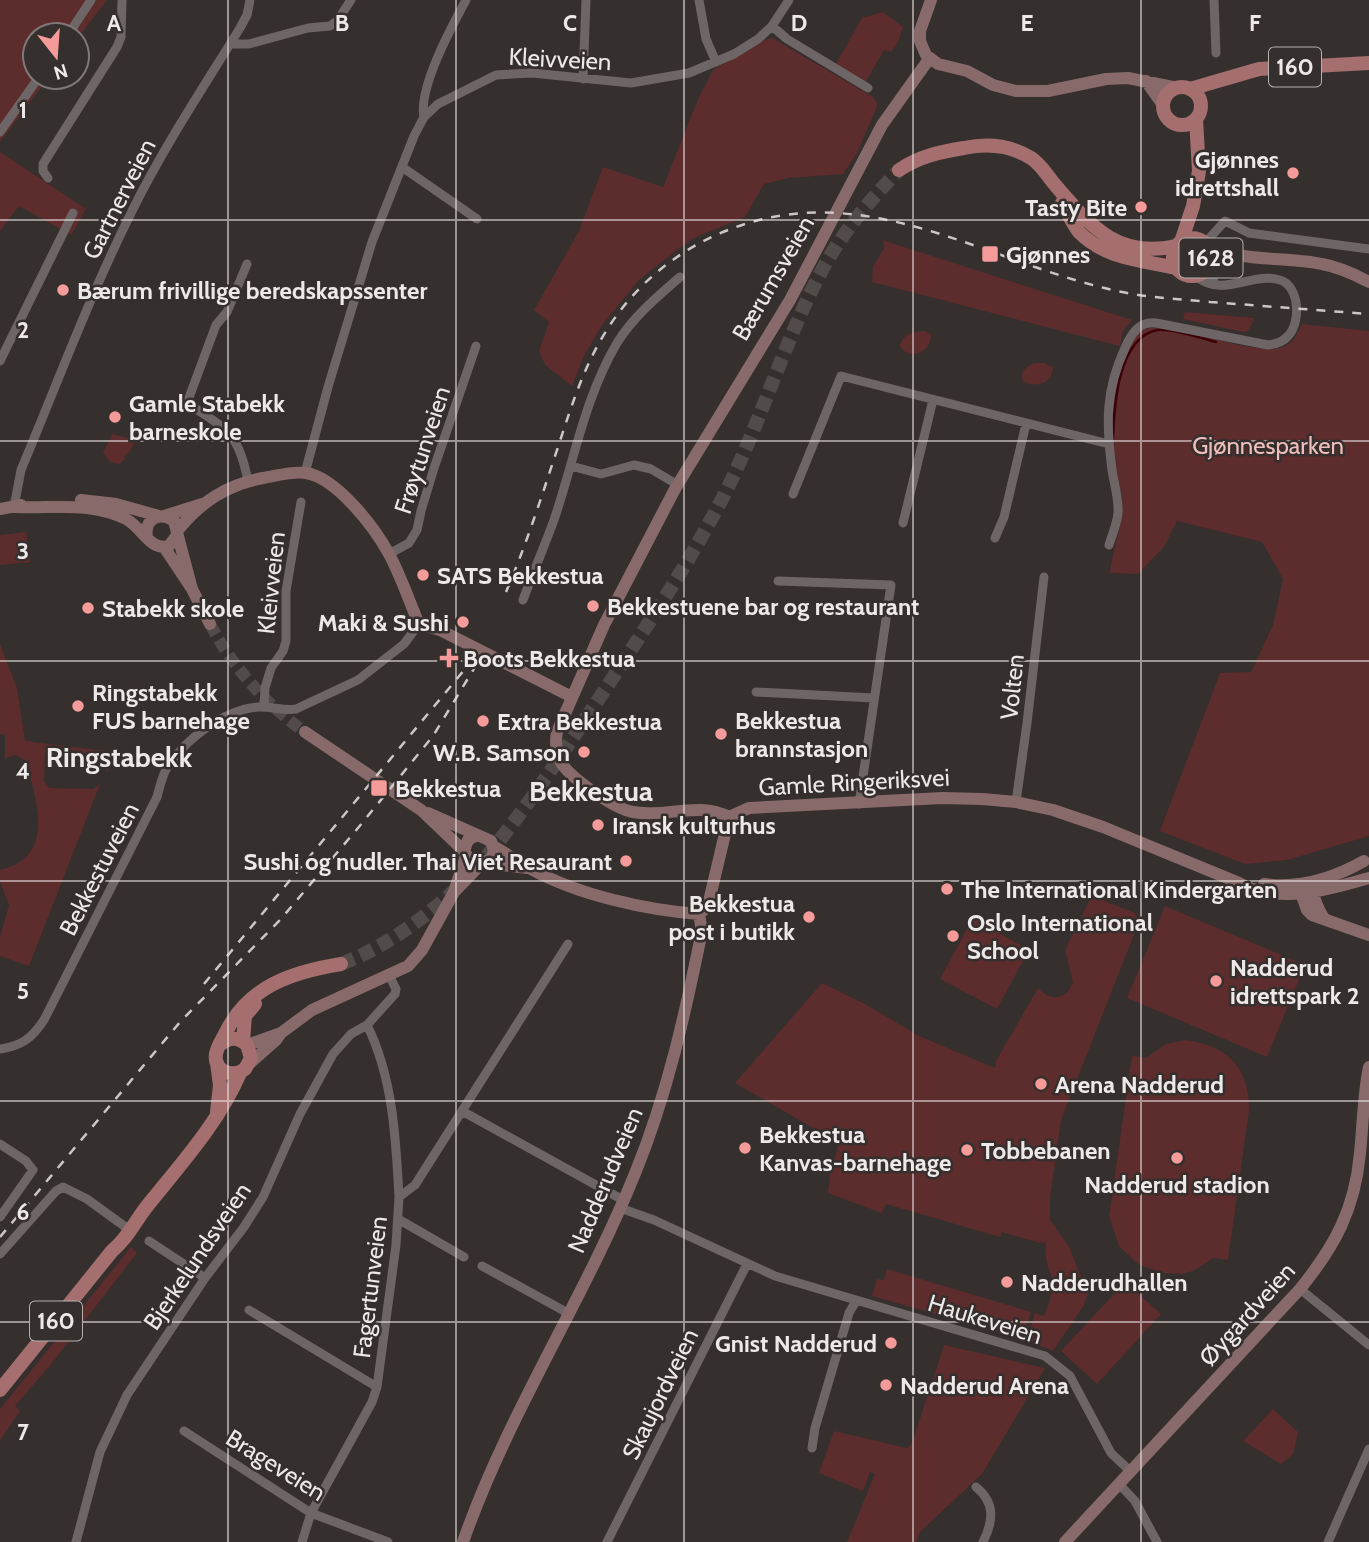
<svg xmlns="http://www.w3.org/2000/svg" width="1369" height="1542" viewBox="0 0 1369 1542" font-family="Cabin,sans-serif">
<rect width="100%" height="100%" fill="#352f2e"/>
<path fill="#5d2c2c" d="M0,0h107l-30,39v-4h-42v42h14l-49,65z
M883,12l20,15 -5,15 -7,10 -7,-2 -19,33 -31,-16 28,-49z
M772,38l101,59 5,7 -21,49 -14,21 -54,4 -25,6 -19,33 -51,21 -16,11 -39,31 -37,45 -18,31 -12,30 -27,-21 -6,-14 10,-29 -15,-12 45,-79 24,-64 60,20 35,-88 15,-29 51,-30z
M0,152l86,57 -15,26 -52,-29 -19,25z
M882,240l250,80 -9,11 -3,15 -248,-64 1,-15 12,-21z
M1185,312l70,6 -7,13 -5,1 -60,-13z
M1302,324l67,7v505l-82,24 -42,4 -85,-33 60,-158 31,-1 22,-47 10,-46 -21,-37 -85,-21 -13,26 -26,27 -28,-1c2,-21 11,-42 12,-63 1,-13 -4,-29 -6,-42 -7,-47 -7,-65 10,-110 3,-9 6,-21 15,-27 26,-17 124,36 150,11 5,-4 8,-13 11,-18z
M925,331l6,4c1,17 -22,27 -31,11 2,-12 14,-15 25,-15z
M1034,363h10l9,4c0,16 -17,22 -30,14 -4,-9 3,-14 11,-18z
M112,434l24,6 -6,11 -6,6 1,2 -6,5 -9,-2 -7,-9z
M26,532l4,30 -30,3v-30z
M0,644l17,44 8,53 90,11 -8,21 -2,-11 -40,-7h-20l-1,26 5,7 44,1 7,-5 -71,182 -29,-10v-19l9,-32 -9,-23v-12c57,-13 36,-70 26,-109l-10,-6 -11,3v-23l-5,-1z
M1092,896l43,17 4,9 -78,198 -11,78v22l19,27 19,46 -4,12 -31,46 -26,-11 8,-27 9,3c5,-12 10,-27 7,-40 -4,-13 -7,-20 -5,-34l-6,1 -38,-11 -2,5 -114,-33 -4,9 -54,-20 2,-18 9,-32 -104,-60 87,-100 43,21 54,32 76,32 1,-7 42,-73c10,10 18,13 30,4l5,-10 -8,-32z
M1165,906l140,59 -38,92 -140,-59z
M975,914l10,5 -2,5 46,26 -32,59 -57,-30z
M1186,1040c41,6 64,27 63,71l-21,149 -14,-2 -21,13 -11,3 -21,-1 -23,-9 -19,-18 -10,-30 23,-160 14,2 20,-14z
M131,1247l6,6 -85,110 -37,43 5,5 -20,30v-32z
M887,1269l144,43 -8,27 -151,-43 5,-17 7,1z
M1125,1282l36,32 -64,70 -36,-33z
M944,1345l101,23 -63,106 -61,57 -5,11h-69l28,-68 -5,-2 -7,19 -44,-18 15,-42 73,17 5,-5z
M1273,1409l25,23 -5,22 -12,10 -38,-23z"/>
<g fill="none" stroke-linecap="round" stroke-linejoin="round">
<path stroke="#3c0007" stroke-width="2.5" d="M1113,439c1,-30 4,-101 44,-109 14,-2 44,8 59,12"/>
<path stroke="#514b4a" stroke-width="12" stroke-dasharray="12 6" stroke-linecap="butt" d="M210,624c22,42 56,81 95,108"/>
<path stroke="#514b4a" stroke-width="14" stroke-dasharray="14 7" stroke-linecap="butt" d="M487,856c46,-56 85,-117 125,-177 38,-58 76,-115 108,-176 41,-78 64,-165 107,-242 20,-34 45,-63 72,-91
M341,964c42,-16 80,-43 113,-73"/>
<path stroke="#6e6666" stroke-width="9" d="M699,0l7,39 10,23
M1214,0l2,53
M772,26l15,13 81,49
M68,35l23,-35
M231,44h18l59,-16 22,-2 7,-5 14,-21
M583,79l3,-79
M424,117c-6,-29 28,-91 42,-117
M0,132l39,-55
M402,167l75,52
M48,178l-5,-7v-7l74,-117 4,-10 1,-37
M1205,243l20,-22 24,12 120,16
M247,264l-20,48 -11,13 -29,78c40,27 51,28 61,78
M1208,269l7,15
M0,361l73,-148
M571,466l30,8 33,-9 17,4 27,16
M305,473l23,-86 44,-145 42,-106 10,-19 14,-13 58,-29 36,-2 99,10 58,-10 45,-19 24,-15 14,-13 17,-26
M793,494l48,-118 268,68
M14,507l7,-37c36,-86 69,-175 111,-259 31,-63 71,-123 108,-183l7,-13 3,-15
M903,523l30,-123
M995,538l9,-21 22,-93
M1109,545c3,-10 8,-21 9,-32 1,-13 -4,-30 -6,-43 -6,-46 -7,-79 13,-122 6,-14 14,-27 31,-25l112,22c8,-1 15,-3 20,-9 13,-13 12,-50 -8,-56 -28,-9 -57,19 -84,-4
M389,554l20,-11 8,-13 4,-19 13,-43 42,-122
M778,581l113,4 -32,219
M523,600c10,-27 21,-53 31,-80 20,-59 31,-123 63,-177 16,-26 40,-46 63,-66
M756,692l118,6
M264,707l1,-19 6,-20 12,-17 3,-10v-50l15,-89
M1016,802l11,-79 17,-146
M367,1025c26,52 29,115 32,172
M0,1049c22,-3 32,-11 44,-29l113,-223c3,-11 5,-22 11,-31 18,-27 57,-57 90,-59 13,-1 25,4 38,2l62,-29 46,-36 15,-20
M462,1111l161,89
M0,1144l26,17 7,9 -33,47
M620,1208l34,12 121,56 270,80 25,20 41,77 19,18
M398,1219l66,38
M149,1241l56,37
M0,1254l56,-63 7,-4 24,12 44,32
M482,1266l86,47
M1300,1289l69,56
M249,1310l128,77
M184,1431l127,82 77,29
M812,1448l3,-20 34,-115 7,-12
M1119,1484l16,17 22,41
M976,1487c20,16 17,35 7,55
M76,1542l24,-90 27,-57 78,-117 39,-51 19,-30 37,-83 33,-60 18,-20 16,-9 28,-31 1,-5 -7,-14
M302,1542l9,-29 61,-111 5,-15 19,-142 3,-48 16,-12 153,-241
M607,1542l140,-278
M1328,1542l41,-93"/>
<path stroke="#896a6a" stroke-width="12" d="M931,0l-11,31v10l6,14 12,9 29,7 26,14 23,6h32l58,-12 22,-1 50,10
M1146,81l17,24
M1207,245c35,18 78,11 115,19 17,3 32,10 47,18
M1210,265l16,-5 11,-1
M81,500l35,4 43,12
M14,507c38,2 76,-6 112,12 16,8 23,32 43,27l8,-11
M0,509l21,-4
M164,516l38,-12
M178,530c23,-28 48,-45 85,-52 13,-2 29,-7 43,-5 31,5 69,55 83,81 12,22 20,47 30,70l21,6 132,67
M147,537c-3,-18 12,-26 27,-16l18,68
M164,547l28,42 18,35
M305,732l116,78 43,41
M428,813l63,28 3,9 -2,8 -12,7 -9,-3 -7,-11 4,-11 9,-5
M729,817c-31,-16 -63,1 -96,-5 -18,-3 -61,-33 -71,-48 -6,-10 -7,-21 -5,-32l47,-107 71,-136 115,-189 92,-175 47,-66
M729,817l20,-9 193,-10 40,1 34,3 37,8 50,17 134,55c40,23 91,8 132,-4
M493,846c13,7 25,16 38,23 47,26 115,41 168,45
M485,863l42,5
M1264,884c35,5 70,-6 100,-23
M454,892l12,-36
M699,914l7,-6 4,-11 19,-80
M1324,918c-9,-11 -8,-24 -18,-35l-5,10 6,17 5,5 57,20
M247,1045l34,-12
M249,1064l27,-24 5,-7 31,-23 96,-44 14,-16 32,-58 26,-27
M463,1542c45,-129 122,-244 173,-371 32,-79 49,-157 66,-240l-3,-17
M1065,1542l235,-253c35,-43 55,-80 60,-136 3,-28 3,-57 9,-86"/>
<path stroke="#a46f6e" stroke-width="14" d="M1163 106a19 19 0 1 1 38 0a19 19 0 1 1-38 0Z
M1190,89l69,-20 110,-6
M899,170c21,-14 41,-18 65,-22 24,-5 46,-3 67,10 11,7 16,18 25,28 35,40 61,73 120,60
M1062,203c6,10 10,20 17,29 26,27 63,28 97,36
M1173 257a19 19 0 1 1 38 0a19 19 0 1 1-38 0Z
M1181,242l12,-36 6,-35 -3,-52
M243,1041l2,-25 10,-12
M221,1044c9,-7 17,-7 26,1l4,13 -6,11c-12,9 -32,3 -29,-15 1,-7 6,-14 9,-20 23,-48 67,-62 116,-70
M217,1112l3,-27 -3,-22
M0,1390l112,-139c16,-13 23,-30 36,-46 33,-41 71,-83 92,-132"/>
<path stroke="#ccc7c6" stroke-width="2.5" stroke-dasharray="9 9" stroke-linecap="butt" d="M506,592c21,-49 37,-100 54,-151 13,-40 26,-80 50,-116 27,-41 67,-74 113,-93 142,-59 263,32 399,60 29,6 58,7 88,10 53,4 106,8 159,12
M204,984l261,-315
M0,1237l180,-215 100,-102 78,-92 75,-92 45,-74"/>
</g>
<path fill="none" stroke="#eee9e9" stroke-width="2" stroke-opacity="0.55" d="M228,0v1542M456,0v1542M684,0v1542M913,0v1542M1141,0v1542M0,220h1369M0,441h1369M0,661h1369M0,881h1369M0,1101h1369M0,1322h1369"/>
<g fill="#f59b99" stroke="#352f2e" stroke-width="2.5">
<circle cx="1293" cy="173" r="7"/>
<circle cx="1141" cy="207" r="7"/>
<rect x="981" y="245" width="18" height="18" rx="3.5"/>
<circle cx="63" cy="290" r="7"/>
<circle cx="115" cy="417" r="7"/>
<circle cx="423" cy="575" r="7"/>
<circle cx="593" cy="606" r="7"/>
<circle cx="88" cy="608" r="7"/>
<circle cx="463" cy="622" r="7"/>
<path d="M445.5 647.5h7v7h7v7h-7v7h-7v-7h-7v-7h7z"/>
<circle cx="78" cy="706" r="7"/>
<circle cx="483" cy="721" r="7"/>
<circle cx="721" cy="734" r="7"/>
<circle cx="584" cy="752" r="7"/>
<rect x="370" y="779" width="18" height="18" rx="3.5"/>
<circle cx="598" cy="825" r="7"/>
<circle cx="626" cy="861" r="7"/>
<circle cx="947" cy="889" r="7"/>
<circle cx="809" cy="917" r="7"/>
<circle cx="953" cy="936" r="7"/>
<circle cx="1216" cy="981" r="7"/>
<circle cx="1041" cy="1084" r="7"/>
<circle cx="745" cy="1148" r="7"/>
<circle cx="967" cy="1150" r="7"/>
<circle cx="1177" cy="1158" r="7"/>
<circle cx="1007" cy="1282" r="7"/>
<circle cx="891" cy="1343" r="7"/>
<circle cx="886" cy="1385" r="7"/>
</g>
<g text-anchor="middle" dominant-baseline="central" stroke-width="5" stroke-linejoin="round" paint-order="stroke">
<g fill="#352f2e" stroke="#b6b1b1" stroke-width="2">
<rect x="1269" y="47.5" width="52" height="39" rx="5"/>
<rect x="1179.5" y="238.5" width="63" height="39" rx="5"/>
<rect x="30" y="1301.5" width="52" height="39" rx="5"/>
</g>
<g font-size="23" font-weight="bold" fill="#eee9e9">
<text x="1295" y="67">160</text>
<text x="1211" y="258">1628</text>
<text x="56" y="1321">160</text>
</g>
<g font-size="24" fill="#eee9e9" stroke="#352f2e">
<text transform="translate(560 59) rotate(3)">Kleivveien</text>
<text transform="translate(119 199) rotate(-63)">Gartnerveien</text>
<text transform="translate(773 278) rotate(-60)">Bærumsveien</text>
<text transform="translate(422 450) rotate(-72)">Frøytunveien</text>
<text transform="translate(271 583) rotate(-84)">Kleivveien</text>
<text transform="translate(1012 687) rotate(-84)">Volten</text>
<text transform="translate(854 782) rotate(-3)">Gamle Ringeriksvei</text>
<text transform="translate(99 869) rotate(-63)">Bekkestuveien</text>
<text transform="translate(605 1180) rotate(-67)">Nadderudveien</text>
<text transform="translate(197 1256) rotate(-56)">Bjerkelundsveien</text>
<text transform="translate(370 1287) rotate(-83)">Fagertunveien</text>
<text transform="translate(1247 1314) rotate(-48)">Øygardveien</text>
<text transform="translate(985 1319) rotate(17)">Haukeveien</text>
<text transform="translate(660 1394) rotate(-64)">Skaujordveien</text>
<text transform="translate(276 1465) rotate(32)">Brageveien</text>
</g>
<g font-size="24" font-weight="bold" fill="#eee9e9" stroke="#352f2e" text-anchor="start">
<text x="1279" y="159" text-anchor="end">Gjønnes<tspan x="1279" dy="28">idrettshall</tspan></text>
<text x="1127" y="207" text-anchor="end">Tasty Bite</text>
<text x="1006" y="254">Gjønnes</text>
<text x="77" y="290">Bærum frivillige beredskapssenter</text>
<text x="129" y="403">Gamle Stabekk<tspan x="129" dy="28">barneskole</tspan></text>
<text x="437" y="575">SATS Bekkestua</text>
<text x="607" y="606">Bekkestuene bar og restaurant</text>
<text x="102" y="608">Stabekk skole</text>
<text x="449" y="622" text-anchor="end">Maki &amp; Sushi</text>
<text x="463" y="658">Boots Bekkestua</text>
<text x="92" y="692">Ringstabekk<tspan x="92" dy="28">FUS barnehage</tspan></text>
<text x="735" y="720">Bekkestua<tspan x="735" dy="28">brannstasjon</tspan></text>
<text x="497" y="721">Extra Bekkestua</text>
<text x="570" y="752" text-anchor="end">W.B. Samson</text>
<text x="395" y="788">Bekkestua</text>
<text x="612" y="825">Iransk kulturhus</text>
<text x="612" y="861" text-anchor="end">Sushi og nudler. Thai Viet Resaurant</text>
<text x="961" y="889">The International Kindergarten</text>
<text x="795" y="903" text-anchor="end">Bekkestua<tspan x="795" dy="28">post i butikk</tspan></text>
<text x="967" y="922">Oslo International<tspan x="967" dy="28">School</tspan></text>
<text x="1230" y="967">Nadderud<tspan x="1230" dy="28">idrettspark 2</tspan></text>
<text x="1055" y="1084">Arena Nadderud</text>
<text x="759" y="1134">Bekkestua<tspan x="759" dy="28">Kanvas-barnehage</tspan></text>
<text x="981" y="1150">Tobbebanen</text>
<text x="1177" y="1184" text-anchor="middle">Nadderud stadion</text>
<text x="1021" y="1282">Nadderudhallen</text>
<text x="877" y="1343" text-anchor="end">Gnist Nadderud</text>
<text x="900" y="1385">Nadderud Arena</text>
</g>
<g font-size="24" fill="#efbebc" stroke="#352f2e">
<text x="1268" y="445">Gjønnesparken</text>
</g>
<g font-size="28" font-weight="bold" fill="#eee9e9" stroke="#352f2e">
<text x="119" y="757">Ringstabekk</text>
<text x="591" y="791">Bekkestua</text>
</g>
</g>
<g font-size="23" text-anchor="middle" font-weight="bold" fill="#eee9e9" stroke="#352f2e" stroke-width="5" stroke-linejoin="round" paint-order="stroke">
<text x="114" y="31">A</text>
<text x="342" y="31">B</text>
<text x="570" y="31">C</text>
<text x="799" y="31">D</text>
<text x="1027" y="31">E</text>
<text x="1255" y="31">F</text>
<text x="23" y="118">1</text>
<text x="23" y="338">2</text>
<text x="23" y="559">3</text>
<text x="23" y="779">4</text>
<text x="23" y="999">5</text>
<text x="23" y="1220">6</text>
<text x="23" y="1440">7</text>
</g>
<g transform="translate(56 56) rotate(163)"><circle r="33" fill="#352f2e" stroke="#7f7979" stroke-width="2"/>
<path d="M0-5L12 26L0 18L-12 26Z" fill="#f59b99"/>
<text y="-10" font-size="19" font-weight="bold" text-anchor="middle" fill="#eee9e9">N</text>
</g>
</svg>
